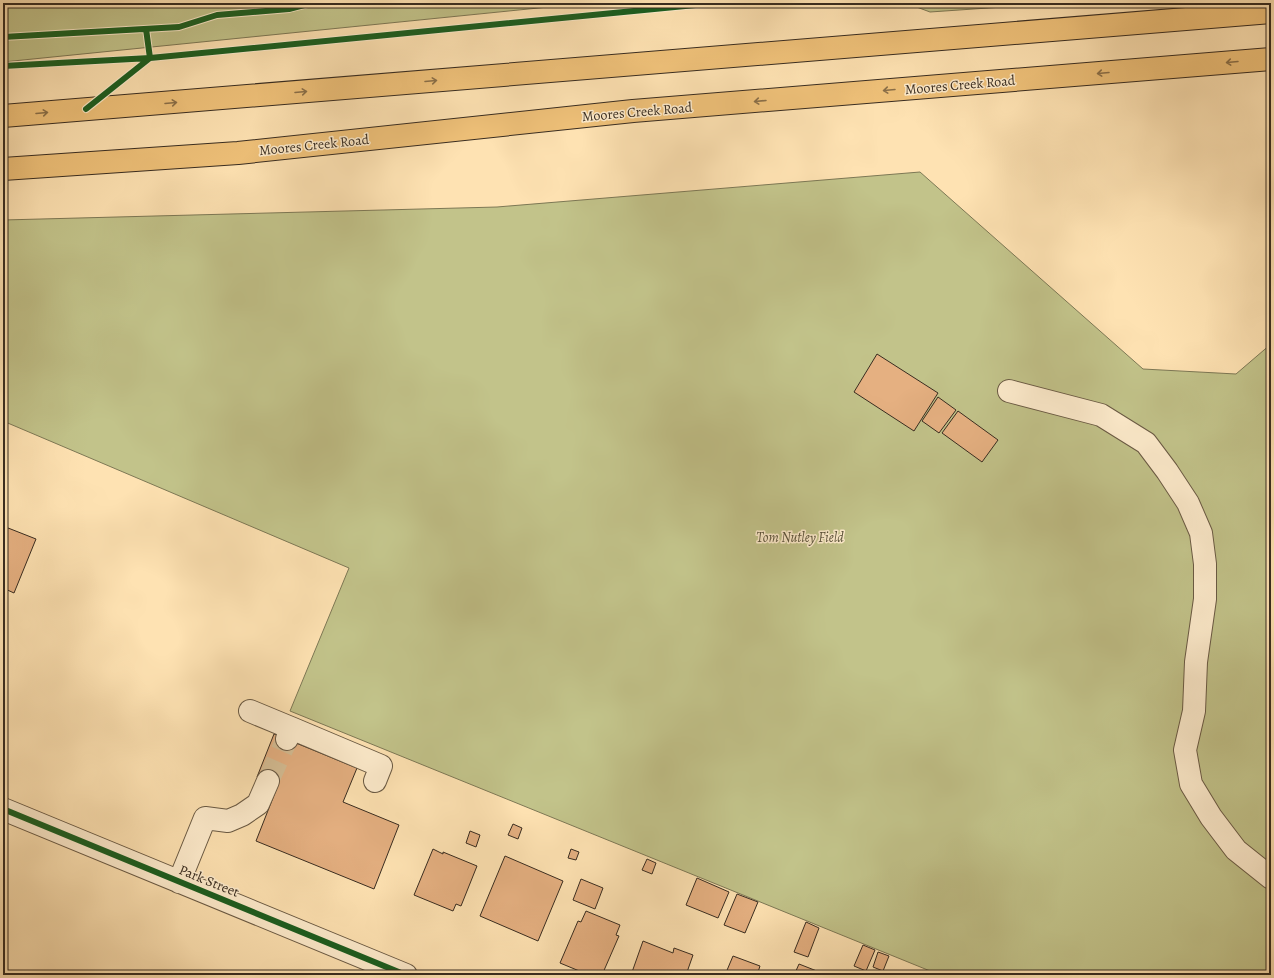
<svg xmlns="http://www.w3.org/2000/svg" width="1274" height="978" viewBox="0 0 1274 978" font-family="Alegreya,serif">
<rect width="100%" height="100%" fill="#fee2b2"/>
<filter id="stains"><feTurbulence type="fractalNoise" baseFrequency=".005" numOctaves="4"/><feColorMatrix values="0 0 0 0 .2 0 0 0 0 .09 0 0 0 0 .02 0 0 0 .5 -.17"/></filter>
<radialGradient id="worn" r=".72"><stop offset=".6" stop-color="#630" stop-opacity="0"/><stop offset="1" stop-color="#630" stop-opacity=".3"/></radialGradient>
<path fill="#c2c38a" stroke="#7d7855" d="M3,3h585l-585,59z
M906,3h155l-131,9z
M920,172l223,197 93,5 35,-30v631h-331l-650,-264 59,-143 -346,-147v-201l494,-13z"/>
<path fill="#e5b081" stroke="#382c20" d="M877,354l61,39 -24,38 -60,-39z
M938,397l18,13 -17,23 -17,-12z
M958,411l40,29 -16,22 -40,-29z
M3,526l33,13 -22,54 -11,-5z
M274,734l83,34 -14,34 56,23 -25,64 -118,-48 22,-56 -21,-8z
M513,824l9,4 -4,11 -10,-4z
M470,831l10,4 -4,12 -10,-4z
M433,849l10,5v-2l34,14 -16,40 -5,-2 -3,7 -39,-16z
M571,849l8,3 -3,8 -8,-2z
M505,856l58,25 -25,60 -58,-25z
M647,859l9,4 -4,11 -10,-4z
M697,878l32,14 -11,26 -32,-13z
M581,879l22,9 -8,21 -22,-9z
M737,894l21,8 -13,31 -21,-8z
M586,911l34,14 -4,10 3,1 -17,39h-13l-29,-12 18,-42 3,1z
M806,922l13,6 -11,29 -14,-5z
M643,941l30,12 1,-5 19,7 -7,20h-55z
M863,945l12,5 -9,21 -12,-5z
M878,952l11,4 -6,15 -10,-4z
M733,956l27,10 -3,9h-32z
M799,964l28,11h-38l2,-4 4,2z"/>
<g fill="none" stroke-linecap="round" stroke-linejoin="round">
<path stroke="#d6be95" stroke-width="22" stroke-dasharray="22 11" stroke-linecap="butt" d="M268,781l19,-42"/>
<defs>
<path id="minor" d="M1009,391l92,24 45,28 21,28 21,32 13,30 4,31v35l-9,63 -2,49 -9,39 6,34 20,33 25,33 35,28
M250,711l41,17
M287,739l4,-11 90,38 -6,15
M3,809l403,166
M179,882l26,-64 23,3 14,-6 16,-11 10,-23"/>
<path id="highway" d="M3,116l1268,-104
M3,169l235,-16 395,-42 638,-52"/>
</defs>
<use href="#minor" stroke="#6a5a44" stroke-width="24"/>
<use href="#highway" stroke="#382c20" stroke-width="24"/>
<use href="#minor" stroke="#feeccd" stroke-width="22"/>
<use href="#highway" stroke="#efc179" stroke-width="22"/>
<defs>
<path id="cycleway" d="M3,37l176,-10 38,-12 72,-6 23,-6
M3,66l147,-8 566,-55
M86,109l64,-51 -4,-29
M3,809l403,166"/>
</defs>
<use href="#cycleway" stroke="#feeccd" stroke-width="8"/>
<use href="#cycleway" stroke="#1b5e20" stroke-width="6"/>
</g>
<defs><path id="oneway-shaft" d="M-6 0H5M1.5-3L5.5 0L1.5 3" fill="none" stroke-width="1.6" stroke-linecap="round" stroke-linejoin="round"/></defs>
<g stroke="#8a6f48">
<use href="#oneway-shaft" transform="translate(1232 62) rotate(175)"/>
<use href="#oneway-shaft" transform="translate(1103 73) rotate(175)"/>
<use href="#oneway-shaft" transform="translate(431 81) rotate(-5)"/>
<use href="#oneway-shaft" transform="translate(889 90) rotate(175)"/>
<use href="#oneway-shaft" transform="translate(301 92) rotate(-5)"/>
<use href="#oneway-shaft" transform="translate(760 101) rotate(175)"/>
<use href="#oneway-shaft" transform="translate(171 103) rotate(-5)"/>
<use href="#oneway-shaft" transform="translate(42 113) rotate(-5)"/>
</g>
<g text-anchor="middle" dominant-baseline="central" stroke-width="3" stroke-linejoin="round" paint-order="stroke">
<g font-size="14" fill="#382c20" stroke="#feeccd">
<text transform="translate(960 85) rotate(-5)">Moores Creek Road</text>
<text transform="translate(637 112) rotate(-5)">Moores Creek Road</text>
<text transform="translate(314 145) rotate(-6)">Moores Creek Road</text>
<text transform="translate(209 881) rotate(22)">Park Street</text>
</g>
<g font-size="14" font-style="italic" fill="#5a523a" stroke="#feeccd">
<text x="800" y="537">Tom Nutley Field</text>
</g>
</g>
<rect width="1274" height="978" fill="none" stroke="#fee2b2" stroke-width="16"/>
<rect x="4" y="4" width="1266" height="970" fill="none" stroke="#382c20" stroke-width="2"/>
<rect x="8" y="8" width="1258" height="962" fill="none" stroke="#382c20"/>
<rect width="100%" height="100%" filter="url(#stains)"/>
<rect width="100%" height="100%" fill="url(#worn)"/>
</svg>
